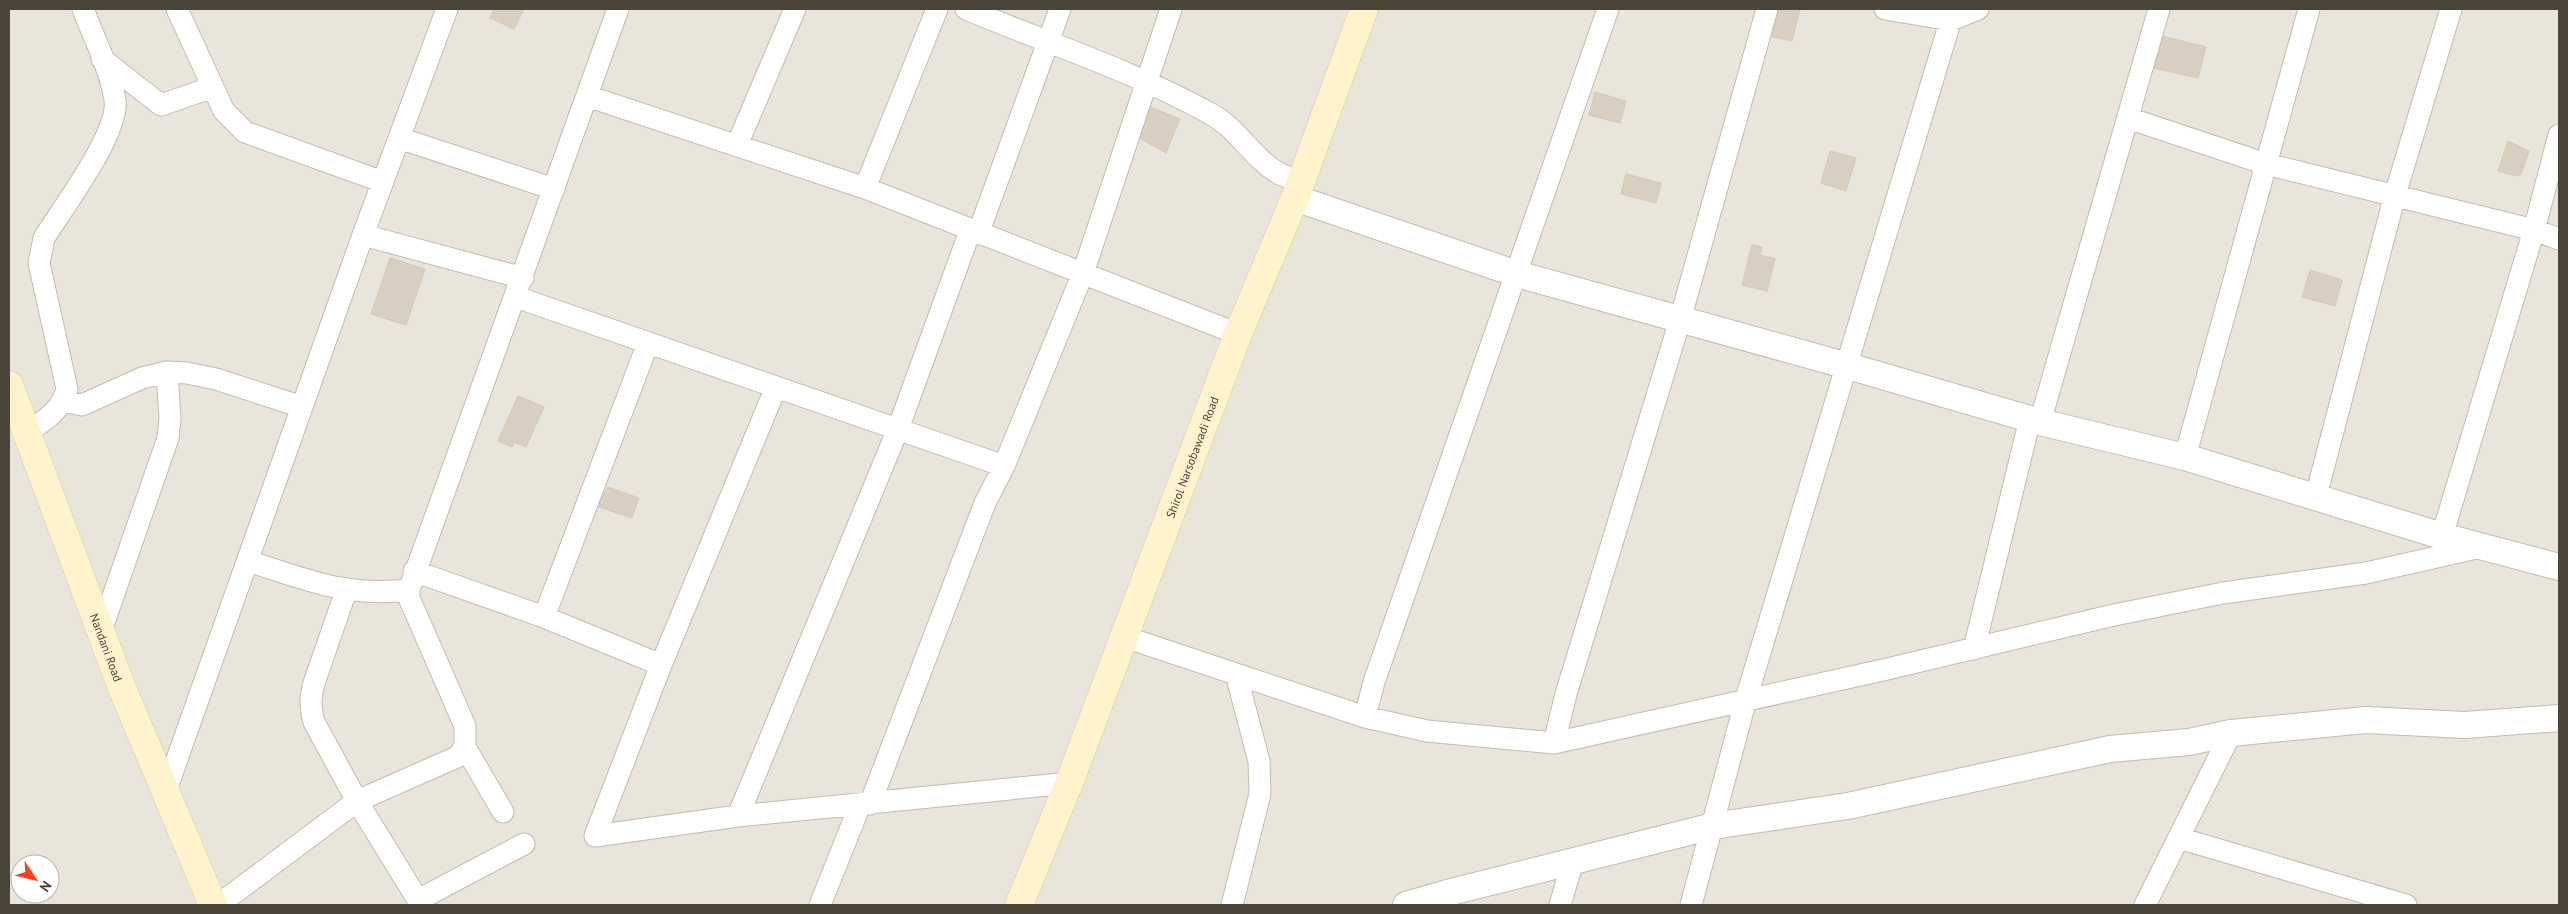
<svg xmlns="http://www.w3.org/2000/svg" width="2568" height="914" viewBox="0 0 2568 914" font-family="'PT Sans',sans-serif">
<rect width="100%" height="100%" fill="#f6f3ec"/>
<path fill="#eae5da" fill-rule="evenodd" d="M9,9h2550v896h-2550zM20,864h30v30h-30z"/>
<path fill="#d8cfc1" stroke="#d3c7b4" d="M494,9h30l-10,20 -24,-11z
M1776,9h24l-8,32 -23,-5z
M2162,36l44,11 -8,31 -44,-10z
M1595,92l31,9 -6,22 -31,-8z
M1150,107l30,12 -14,34 -28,-16z
M2508,141l21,10 -8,23 -5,2 -18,-5z
M1830,151l26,7 -10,33 -25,-8z
M1626,174l35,9 -5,20 -35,-9z
M1752,245l10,2 -2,8 15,4 -8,32 -25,-6z
M390,258l35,11 -19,56 -35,-11z
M2310,270l32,10 -7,26 -33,-9z
M518,396l26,11 -18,40 -12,-5 -2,5 -14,-6z
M608,487l31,11 -7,20 -36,-12z"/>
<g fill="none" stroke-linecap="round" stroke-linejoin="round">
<defs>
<path id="minor" d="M177,9l47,102 21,21 138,50
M966,9c81,34 168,62 245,105 27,15 42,45 69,60 6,3 15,5 22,7
M1885,9l66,11 27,-11
M102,59l59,46 52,-18
M587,96l278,92 373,146
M2128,118l138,46 268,66 25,9
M399,138l155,51
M737,145l58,-136
M865,188l72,-179
M970,231l-72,198 -160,387 331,-33
M978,234l82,-225
M363,235l160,43
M516,297l488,169
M64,401l18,4 60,-27 25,-6 20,1 29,6 86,28
M2040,422l119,-413
M27,433c18,-13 34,-22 40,-44l-28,-126 5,-25c18,-29 76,-106 71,-138 -5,-31 -21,-62 -32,-91
M2185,457l124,-448
M2316,496l79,-301 56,-186
M2442,536l92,-306 25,-95
M248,561c59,19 97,36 161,29
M414,571l130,46 117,48
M346,591l-32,92c-4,14 -4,24 0,39l43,79 64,104
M544,617l104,-274
M101,631l67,-193 2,-19 -3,-47
M1125,637l240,80 62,14 127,12 329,-73 231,-55 109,-22 143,-20 115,-26
M1974,649l56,-230
M1365,717l9,-35 234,-673
M1554,743l12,-49 114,-374 87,-311
M465,747l38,65
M165,793l198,-558 84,-226
M870,804l115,-301 19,-37 79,-193 88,-264
M738,816l-143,20 66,-171 115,-278
M2179,838l227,67
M418,900l106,-56
M218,905l139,-104 100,-44 8,-10v-21l-56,-128v-8l209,-581
M820,905l40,-100
M1232,905l28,-111 -1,-33 -23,-87
M1560,905l13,-44
M1691,905l55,-206 208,-690
M2145,905l86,-172"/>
<path id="tertiary" d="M1295,198l222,76 331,92 192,56 145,35 257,79 117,31
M1406,905l45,-13 262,-66 135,-20 262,-57 79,-7 42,-9 135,-13 99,5 94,-7"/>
<g id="secondary">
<path id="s1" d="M9,385l111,298 93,222"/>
<path id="s2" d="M1019,905l50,-122 169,-449 57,-136 69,-189"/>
</g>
</defs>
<use href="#minor" stroke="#c2bbae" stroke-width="23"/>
<use href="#tertiary" stroke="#c2bbae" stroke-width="28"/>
<use href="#secondary" stroke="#d6c79b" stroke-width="29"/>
<use href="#minor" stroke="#fff" stroke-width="21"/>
<use href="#tertiary" stroke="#fff" stroke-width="26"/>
<use href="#secondary" stroke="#fff3cd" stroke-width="28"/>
</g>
<g text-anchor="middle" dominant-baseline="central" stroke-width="4" stroke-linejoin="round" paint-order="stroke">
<g font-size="12" fill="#4b4439" stroke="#fff">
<text stroke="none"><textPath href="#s2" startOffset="480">Shirol Narsobawadi Road</textPath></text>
<text stroke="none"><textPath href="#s1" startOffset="280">Nandani Road</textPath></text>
</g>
</g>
<rect width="2568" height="914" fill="none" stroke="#4b4439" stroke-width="20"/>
<g transform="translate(35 879) rotate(125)"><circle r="24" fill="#ffffff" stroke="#b7b4b0"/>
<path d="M0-4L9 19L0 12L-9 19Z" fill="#fc3f1d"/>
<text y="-8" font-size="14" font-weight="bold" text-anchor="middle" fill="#4b4439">N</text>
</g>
</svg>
